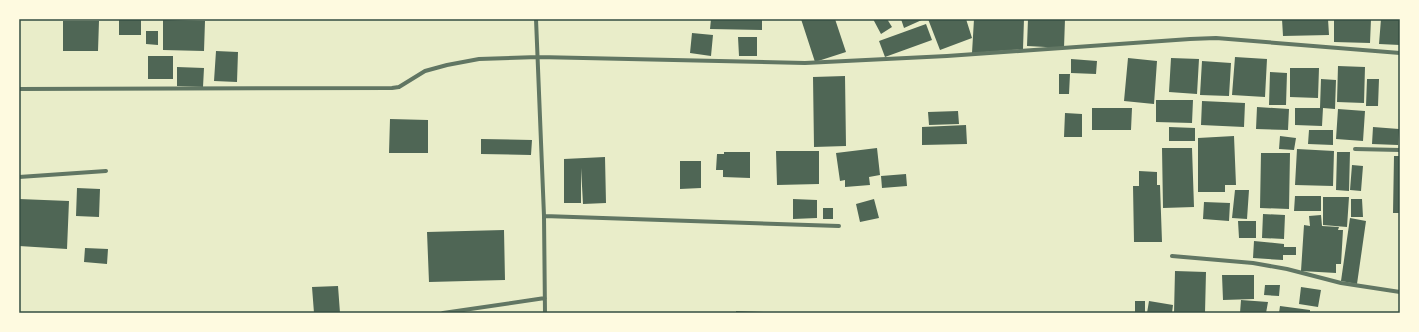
<svg xmlns="http://www.w3.org/2000/svg" width="1419" height="332" viewBox="0 0 1419 332" font-family="'Golos Text',sans-serif">
<rect width="100%" height="100%" fill="#e9edc9"/>
<path fill="#4f6655" d="M711,19h51v11l-52,-1z
M801,19h34l11,33 -31,10z
M873,19h14l5,8 -11,7z
M901,19h23l-20,9z
M928,19h38l6,19 -32,12z
M974,19h50l-1,30 -51,4z
M1028,19h37l-1,29 -37,-2z
M1282,19h46l1,16 -46,1z
M1334,19h37l-1,24 -36,-1z
M1381,19h19v26l-21,-1z
M119,20h22v15h-22z
M163,20l42,1 -1,30 -41,-1z
M63,21h36l-1,30h-35z
M926,24l6,16 -47,17 -6,-16z
M146,31h12v14l-12,-1z
M692,33l21,2 -2,21 -21,-3z
M738,37h19v19h-18z
M216,51l22,1 -1,30 -23,-1z
M148,56h25v23h-25z
M1235,57l32,2 -2,38 -33,-2z
M1128,58l29,3 -3,43 -30,-3z
M1171,58l28,1 -2,35 -28,-2z
M1071,59l26,2 -1,13 -25,-1z
M1202,61l29,2 -2,33 -29,-1z
M1338,66l27,1 -1,36 -27,-1z
M177,67l27,1 -1,19 -26,-1z
M1290,68h29l-1,30 -28,-1z
M1270,72l17,1 -1,32h-17z
M1059,74h11l-1,20h-10z
M845,76l1,70 -32,1 -1,-70z
M1321,79l15,1 -1,29 -12,-1 -1,18 -27,-1v-17h25z
M1367,79h12l-1,27h-12z
M1156,100h37l-1,23 -36,-1z
M1202,101l43,2 -1,24 -43,-2z
M1257,107l32,2 -1,21 -32,-1z
M1092,108h40l-1,22h-39z
M1338,109l27,2 -2,30 -27,-2z
M958,111l1,13 -30,1 -1,-13z
M1065,113l17,1v23h-18z
M390,119l38,1v33h-39z
M966,125l1,19 -45,1v-18z
M1169,127l26,1v13h-26z
M1373,127l26,2 -1,16 -26,-1z
M1309,130h24v15l-25,-1z
M1234,136l2,49h-11v7h-27v-54z
M1280,136l16,2 -2,12 -15,-1z
M481,139l51,1 -1,15 -50,-1z
M877,148l3,27 -11,2 1,8 -25,2v-7l-5,1 -4,-28z
M1162,148h30l2,59 -31,1z
M1297,149l37,2 -1,35 -38,-1z
M776,151h43v33l-42,1z
M724,152h26v26l-27,-1v-7h-7l1,-16h7z
M1337,152h13l-1,39 -13,-1z
M1261,153h29l-1,56 -29,-1z
M1394,156h6v57h-7z
M605,157l1,46 -23,1 -2,-36v35h-17v-44z
M680,161h21v27l-21,1z
M1352,165l11,1 -2,25 -11,-1z
M1139,171l18,1v13h3l2,57h-28l-1,-56h6z
M906,174l1,12 -25,2 -1,-12z
M77,188l23,1 -1,28 -23,-1z
M1235,190h14l-2,29 -15,-1z
M1295,196h26v15h-27z
M1323,197h26l-2,30 -24,-2z
M19,199l50,2 -2,48 -48,-3z
M793,199l24,1v18l-24,1z
M874,199l5,19 -19,4 -4,-18z
M1351,199h11l1,18h-12z
M1204,202l26,1 -1,18 -26,-2z
M823,208h10v11h-10z
M1263,214l22,1 -1,24 -22,-1z
M1321,215l1,11 17,1 -1,3h5l-2,34h-5v9l-35,-2 3,-46 6,1 -1,-10z
M1350,218l16,3 -9,63 -16,-3z
M1238,221h18v17h-17z
M504,230l1,50 -76,2 -2,-50z
M1254,241l30,3v3h12v8h-13v5l-30,-2z
M85,248l23,1 -1,15 -23,-2z
M1175,271l31,1 -1,41h-31z
M1222,275h32v24l-31,1z
M1265,285h15l-1,11 -15,-1z
M338,286l2,27h-26l-2,-26z
M1301,287l20,3 -3,17 -19,-3z
M1241,300l27,2 -2,11h-26z
M1135,301h10v12h-10z
M1149,301l24,4 -1,8h-25z
M1280,306l30,4v3h-31z
M736,311l29,1v1h-29z"/>
<g fill="none" stroke-linecap="round" stroke-linejoin="round">
<path stroke="#617663" stroke-width="4" d="M536,19l8,197 1,97
M19,89l373,-1 7,-1 26,-16 22,-6 32,-6 59,-2 267,6 142,-7 243,-17 26,-1 184,15
M1355,149l45,1
M19,177l87,-6
M544,216l295,10
M1172,256l81,7 34,6 54,14 59,9
M443,313l102,-15"/>
</g>
<rect width="1419" height="332" fill="none" stroke="#fefae0" stroke-width="40"/>
<rect x="20" y="20" width="1379" height="292" fill="none" stroke="#344e41" stroke-width="1.5"/>
</svg>
